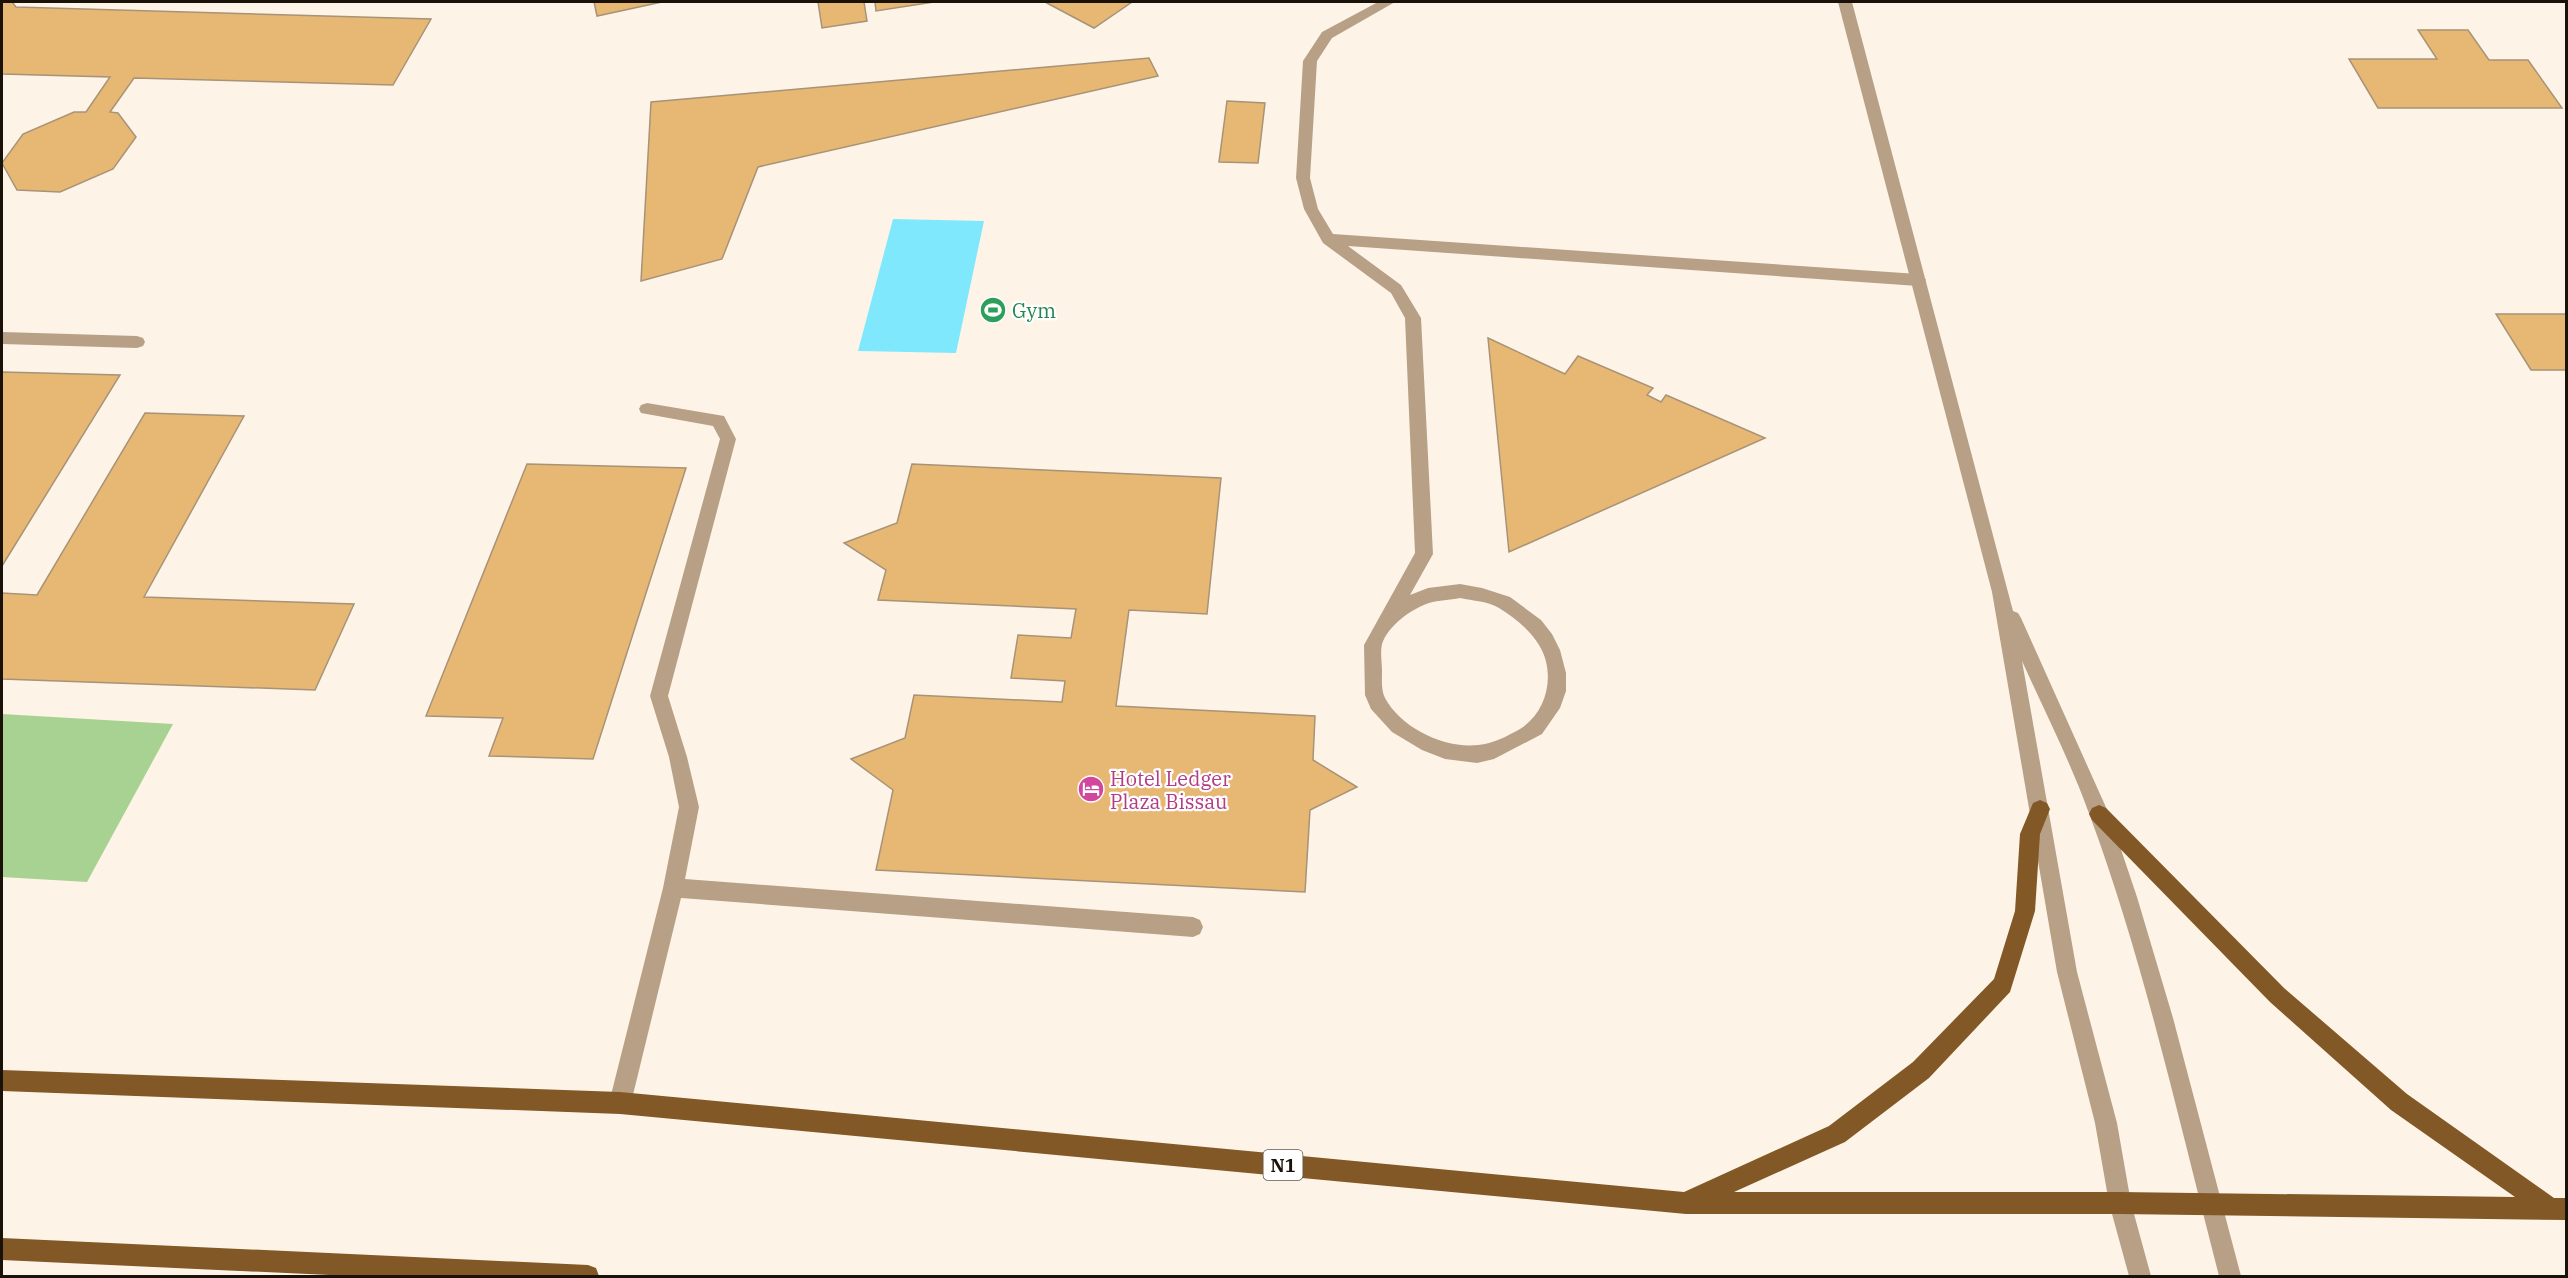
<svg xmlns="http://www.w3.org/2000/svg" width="2568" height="1278" viewBox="0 0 2568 1278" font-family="'IBM Plex Serif',serif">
<rect width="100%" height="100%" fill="#fdf4e7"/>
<path fill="#a8d291" d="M2,714l171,10 -86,158 -85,-5z"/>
<path fill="#80e8fd" d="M893,219l91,2 -28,132 -98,-2z"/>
<path fill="#e7b774" stroke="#a89377" stroke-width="1.5" d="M2,2h10l4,5 415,12 -38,66 -259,-7 -24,34 8,1 18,24 -23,32 -53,23 -43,-2 -15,-27 21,-29 51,-22h12l24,-35 -108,-3z
M594,2h68l-65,14z
M818,2h46l3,19 -45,7z
M875,2h59l-58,9z
M1045,2h87l-38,26z
M2418,30h50l21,30h39l34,48h-184l-29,-49h88z
M1149,58l9,18 -400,91 -36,92 -81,22 10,-179z
M1227,101l38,2 -7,60 -39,-1z
M2496,314h70v56h-35z
M1488,338l77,36 13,-18 75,32 -6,7 14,7 5,-7 99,43 -256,114z
M2,372l118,3 -118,191z
M145,413l99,3 -100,181 210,7 -39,86 -313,-11v-86l35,2z
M527,464l159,4 -93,291 -104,-3 14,-38 -77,-2z
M912,464l309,14 -14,136 -78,-4 -13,96 199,10 -2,44 44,27 -47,23 -5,82 -429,-22 17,-80 -42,-31 54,-21 9,-43 148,7 3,-21 -54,-3 7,-43 53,3 5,-29 -198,-9 8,-30 -42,-27 53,-20z"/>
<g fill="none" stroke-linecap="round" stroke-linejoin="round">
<path fill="#b8a087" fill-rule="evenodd" d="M1378,2h17l-63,36 -15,23 -7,117 8,31 15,25 585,40 5,2 3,4 -3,4 -5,2 -570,-40 53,39 20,33 12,236 -23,41 18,-7 32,-4 22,4 28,9 31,23 11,14 8,16 6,23v18l-6,17 -18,26 -48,25 -17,4 -32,-4 -23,-9 -30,-18 -21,-23 -6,-14 -1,-50 51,-92 -10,-235 -14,-25 -68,-50 -19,-34 -8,-31 7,-117 19,-29zM1460,598c13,3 28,3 39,10 16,10 30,21 40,37 17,27 9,67 -19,84 -13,7 -27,15 -42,16 -33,4 -77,-17 -93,-47 -4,-8 -3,-18 -3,-27 0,-9 -2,-18 0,-27 6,-18 29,-35 47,-41 10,-3 21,-3 31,-5z
M647,403l77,13 12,23 -68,257 19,61 12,50 -14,72 508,38 7,3 3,7 -3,7 -7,3 -512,-39 -50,205 -3,8 -8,3 -8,-3 -3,-8 54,-215 16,-81 -10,-50 -19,-61 70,-257 -7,-13 -72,-13 -2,-4 2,-4z"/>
<path fill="#b8a087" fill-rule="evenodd" d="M2,332l135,4 6,2 2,4 -2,4 -6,2 -135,-4z"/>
<path fill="#b8a087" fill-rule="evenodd" d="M1838,2h14l161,609 5,2 3,5 88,196 28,83 36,121 68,258h-22c-40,-154 -74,-311 -129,-460 -19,-53 -45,-104 -68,-155l55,311 40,151 14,80 20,73h-22l-20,-73 -14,-80 -38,-151 -65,-380z"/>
<path fill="#835827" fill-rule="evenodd" d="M2040,800l7,3 3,6 -10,25 -5,77 -25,81 -81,86 -84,64 -111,50h386l395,5 -124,-87 -121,-108 -178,-182 -3,-6 3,-6 7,-3 7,3 178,180 123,106 147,104h12v22l-446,-6h-434l-1066,-100 -618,-23v-21l618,22 1064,100 145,-66 84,-64 81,-83 21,-68 5,-77 13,-31z
M2,1238l586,27 8,3 3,8h-248l-349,-16z"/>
</g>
<defs>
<symbol id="stadium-disc" viewBox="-11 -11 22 22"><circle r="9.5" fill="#2e9e5b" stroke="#fff"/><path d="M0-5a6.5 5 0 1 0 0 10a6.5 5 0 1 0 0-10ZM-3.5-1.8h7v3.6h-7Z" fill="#fff"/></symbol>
<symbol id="hotel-disc" viewBox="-11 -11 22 22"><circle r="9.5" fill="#d1479c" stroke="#fff"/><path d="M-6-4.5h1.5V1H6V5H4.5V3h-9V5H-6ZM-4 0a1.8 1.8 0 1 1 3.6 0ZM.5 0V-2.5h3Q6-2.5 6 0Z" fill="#fff"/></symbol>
</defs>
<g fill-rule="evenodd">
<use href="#stadium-disc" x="978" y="295" width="30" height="30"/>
<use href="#hotel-disc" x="1076" y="774" width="30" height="30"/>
</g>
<g text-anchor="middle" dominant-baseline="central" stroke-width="4.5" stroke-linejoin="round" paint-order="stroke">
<rect fill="#fff" stroke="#5f5952" stroke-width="1.5" x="1263.5" y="1150" width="39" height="30" rx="4.5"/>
<g font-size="18" font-weight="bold" fill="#1a1208">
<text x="1283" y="1165">N1</text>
</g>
<g font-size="20" fill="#27864d" stroke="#fff" text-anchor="start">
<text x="1012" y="310">Gym</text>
</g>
<g font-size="20" fill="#b23c85" stroke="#fff" text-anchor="start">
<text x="1110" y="778">Hotel Ledger<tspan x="1110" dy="23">Plaza Bissau</tspan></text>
</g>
</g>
<rect width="2568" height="1278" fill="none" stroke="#1a1208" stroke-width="6"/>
</svg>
